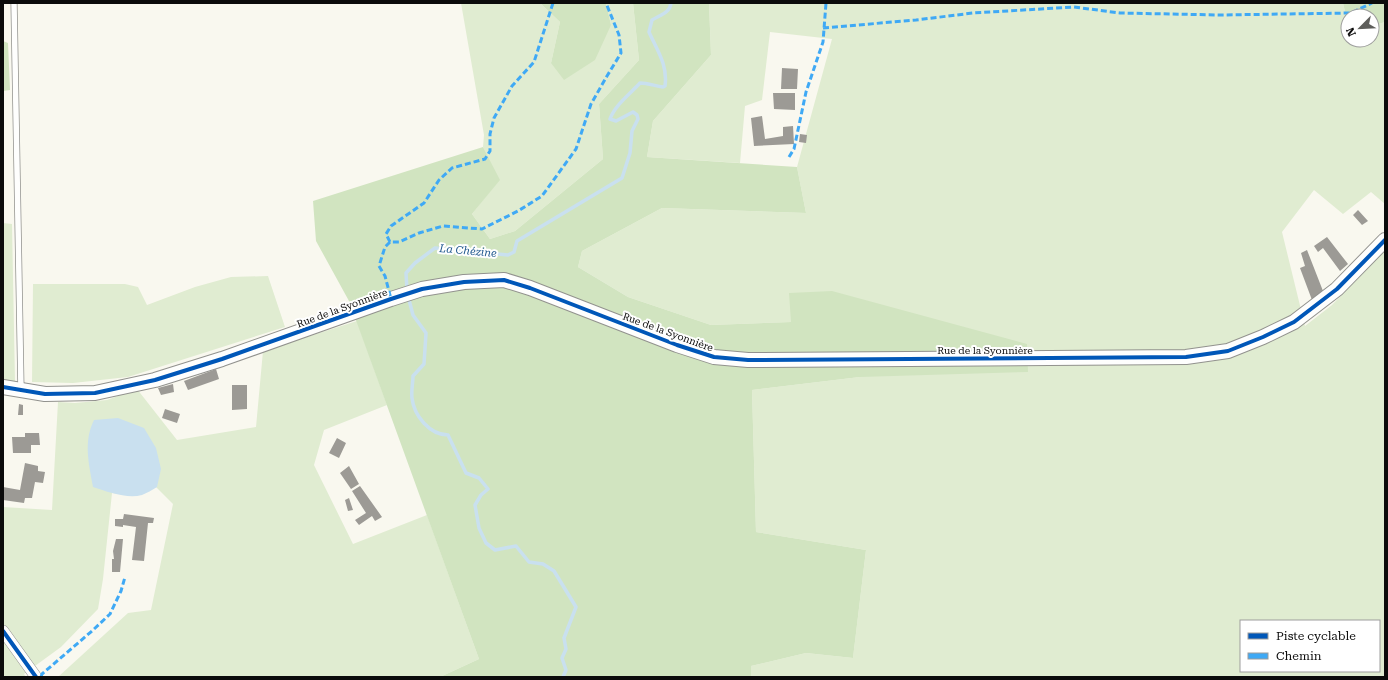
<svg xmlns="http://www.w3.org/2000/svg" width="1388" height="680" viewBox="0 0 1388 680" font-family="'Roboto Serif',serif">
<rect width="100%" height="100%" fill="#f9f8ef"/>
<path fill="#e0ecd1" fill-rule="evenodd" d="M461,3h79l20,19 -9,41 60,-38 -5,-22h27l6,57 -40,44 4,55 -88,72 -25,8 -18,-25 27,-34 -16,-33 1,-12z
M709,3h634l5,22v15h24v-14l13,-4v182l-14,-12 -28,22 -29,-24 -32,42 23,94 27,-21 53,-55v427h-634v-11l55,-13 47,5 13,-108 -110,-18 -4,-142 108,-13 -69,-55 -80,3 -83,-28 -50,-30 4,-16 80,-43 144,5 -9,-46 35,-128 -62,-7 -8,68 -17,6 -5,57 -93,-6 6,-36 58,-66zM1241,621h138v50h-138z
M3,223l9,1 3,158 -12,-2z
M268,276l17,51 -157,50 -55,6 -41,-1 1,-98h92l13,3 9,18 48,-18 36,-10z
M357,321l30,84 -63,25 -10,35 39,79 74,-29 52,144 -39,18h-382l70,-64 23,-3 22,-106 -17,-17c-18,10 -24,9 -44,6l-9,86 -5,30 -37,38 -37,27 2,3h-23v-170l49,3 6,-108 17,1 32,-3 30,-11 40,51 79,-13 7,-76z"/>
<path fill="#d1e4c0" d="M540,3h66l5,22 -16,35 -31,20 -13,-17 9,-41z
M633,3h76l2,52 -58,66 -6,36 150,10 9,46 -144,-5 -80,43 -4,16 50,30 83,28 80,-3 -2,-29 43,-2 195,53 1,28 -168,5 -108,13 4,142 110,18 -13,108 -47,-5 -55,13v11h-311l39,-18 -130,-358 -33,-60 -3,-40 170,-54 17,33 -28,34 18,25 25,-8 88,-72 -4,-55 40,-44z
M1343,3h42v19l-13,4v-10h-24v9z
M3,41l5,2 2,47 -7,1z"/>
<path fill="#c9e0ef" d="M118,418l26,10 12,20 5,21 -4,18c-5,3 -10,6 -15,8 -15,4 -34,-3 -49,-8 -4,-23 -10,-45 1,-67z"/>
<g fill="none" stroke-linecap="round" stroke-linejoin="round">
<path stroke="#c9e0ef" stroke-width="3.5" d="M407,290l-1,-17 9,-10 20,-15 73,7 6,-3 3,-11 105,-63 8,-25 2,-22 6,-12 -1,-4 -4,-3 -17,9 -6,-2c5,-14 20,-25 30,-36 8,0 15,3 23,4l2,-1c3,-21 -8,-36 -16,-54l3,-12c8,-5 18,-7 19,-17
M408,296l5,19 13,18 -2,31 -11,12c0,7 -2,15 -1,22 2,18 18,37 36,37l18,38 13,5 9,11 -7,6 -6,10 4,23 7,15 9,7 21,-4 13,16 14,2 11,7 22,36 -12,31 2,11 -4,9 4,12 -3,7"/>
</g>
<path fill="#9c9a95" d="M782,68l16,1 -1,20h-16z
M773,93h22v17l-21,-1z
M762,116l3,23 18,-3v-9l10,-1 1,18 -40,2 -3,-28z
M800,134l7,1 -1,8 -7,-1z
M1358,210l10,11 -6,4 -9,-10z
M1327,237l21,27 -8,7 -17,-23 -5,4 -4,-6z
M1307,250l16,41 -11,9 -12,-32 5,-2 -4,-13z
M216,369l3,10 -31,11 -4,-9z
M173,384l1,8 -13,3 -3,-7z
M232,385h15v24l-15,1z
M19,404l4,1v10h-5z
M165,409l15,5 -3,9 -15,-5z
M25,433h14l1,12h-9v8h-18l-1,-16h13z
M337,438l9,5 -7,15 -10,-5z
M25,463l13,3v5l7,1 -2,11 -8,-1 -3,16h-7l-1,5 -21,-3v-13l17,3z
M349,466l10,18 -8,5 -11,-16z
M360,486l22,31 -7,4 -3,-5 -13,9 -4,-5 11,-7 -14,-22z
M349,498l4,12 -5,1 -3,-11z
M124,514l30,4 -1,5h-5l-4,38 -12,-1 4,-33 -13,-2v2l-8,-1v-7h8z
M116,539h7l-3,33h-8v-13h2l-1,-8z"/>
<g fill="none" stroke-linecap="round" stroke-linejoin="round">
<defs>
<path id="service" d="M14,3l7,387"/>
<path id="minor" d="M3,631l33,46"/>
<path id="tertiary" d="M3,387l42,7 50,-1 60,-13 67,-21 169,-60 31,-10 42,-7 40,-2 26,8 147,57 37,12 34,3 438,-3 42,-6 35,-14 31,-15 43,-33 48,-49"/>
</defs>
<use href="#service" stroke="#92928e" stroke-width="7"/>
<use href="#minor" stroke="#92928e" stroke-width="12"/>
<use href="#tertiary" stroke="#92928e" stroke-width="16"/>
<use href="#service" stroke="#fefefd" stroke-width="5.5"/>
<use href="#minor" stroke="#fefefd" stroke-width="11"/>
<use href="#tertiary" stroke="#fefefd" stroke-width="14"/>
<path stroke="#3fa9f5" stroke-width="3" stroke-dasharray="6 3" stroke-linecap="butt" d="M553,3l-19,59 -22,24 -18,32 -4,16v17l-5,8 -33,9 -13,12 -15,23 -33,23 -5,8 4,8h9l20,-9 24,-7 39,3 36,-18 24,-15 34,-47 15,-45 16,-28 14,-23 -2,-18 -13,-32
M823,28l93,-8 57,-7 101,-6 46,6 100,2 131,-2 21,-10
M789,157l5,-8 12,-57 17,-50 3,-39
M390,242l-5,5 -6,19 6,10 6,23
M41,677l1,-3 50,-43 18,-17 11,-23 4,-14"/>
<defs>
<path id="cycleway" d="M3,387l42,7 50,-1 60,-13 67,-21 169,-60 31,-10 42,-7 40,-2 26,8 147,57 37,12 34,3 438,-3 42,-6 35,-14 31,-15 43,-33 48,-49
M3,631l33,46"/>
</defs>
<use href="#cycleway" stroke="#fff" stroke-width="6"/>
<use href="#cycleway" stroke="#0057b8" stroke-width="4"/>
</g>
<g text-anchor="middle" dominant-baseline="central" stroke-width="4" stroke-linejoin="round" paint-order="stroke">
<g font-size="10" fill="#0b0b0b" stroke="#fff">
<text transform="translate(342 308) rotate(-20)">Rue de la Syonnière</text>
<text transform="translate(668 332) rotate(20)">Rue de la Syonnière</text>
<text x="985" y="350">Rue de la Syonnière</text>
</g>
<g font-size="11" font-style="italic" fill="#21598f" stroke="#fff">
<text transform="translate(468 251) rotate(5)">La Chézine</text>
</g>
</g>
<rect width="1388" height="680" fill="none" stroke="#0b0b0b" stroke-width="8"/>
<rect x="1240" y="620" width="140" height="52" fill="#ffffff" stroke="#9d9d9d"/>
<rect x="1248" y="633" width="20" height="6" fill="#0057b8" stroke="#9d9d9d"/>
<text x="1276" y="640" font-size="12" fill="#0b0b0b">Piste cyclable</text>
<rect x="1248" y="653" width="20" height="6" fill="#3fa9f5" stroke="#9d9d9d"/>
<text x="1276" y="660" font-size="12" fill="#0b0b0b">Chemin</text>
<g transform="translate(1360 28) rotate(246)"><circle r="19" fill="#ffffff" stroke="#9d9d9d"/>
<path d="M0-3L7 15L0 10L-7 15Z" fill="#5e5e5b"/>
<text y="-6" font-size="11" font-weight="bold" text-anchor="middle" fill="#0b0b0b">N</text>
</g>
</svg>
